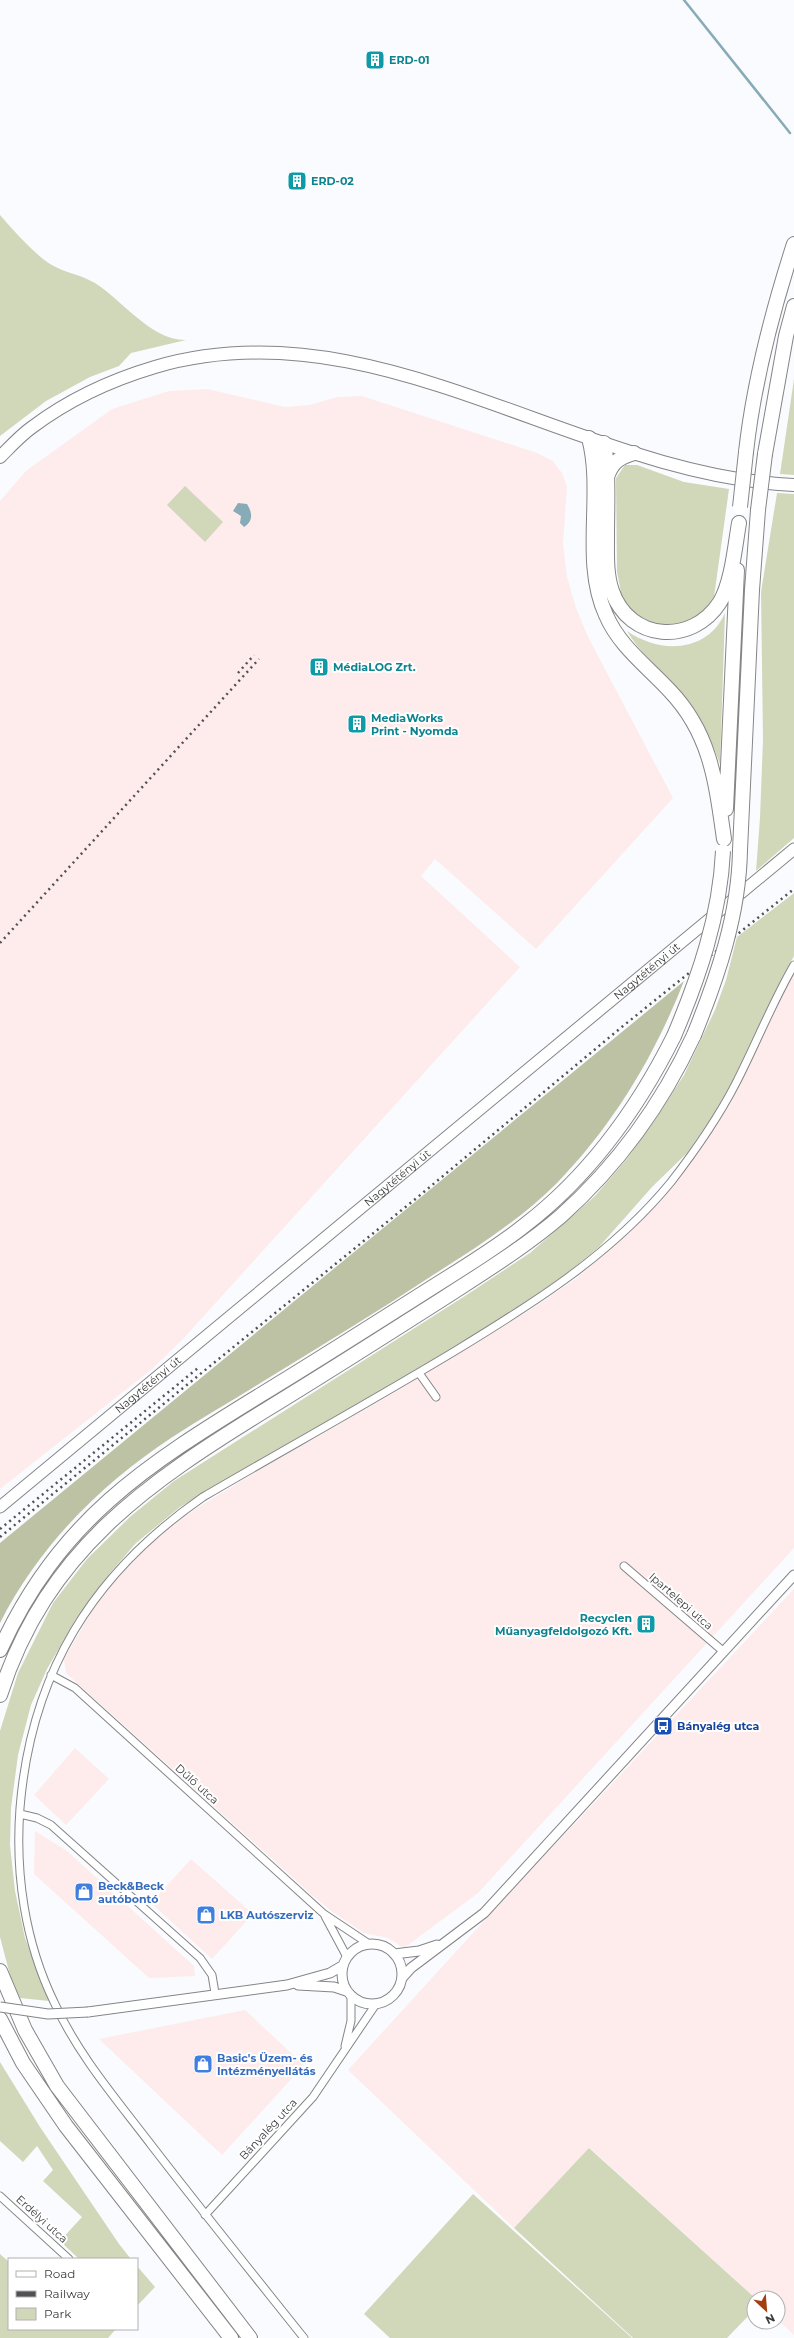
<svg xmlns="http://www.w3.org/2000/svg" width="794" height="2338" viewBox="0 0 794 2338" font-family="Montserrat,sans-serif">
<rect width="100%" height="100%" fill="#fafbfe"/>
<path fill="#fdeceb" d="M207,389l78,18 25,-2 27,-8 25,-1 175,57 16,8 9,12 5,14 -4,56 4,34 9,31 12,29 85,161 -137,151 -101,-90 -14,17 99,91 -338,373 -30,29 -152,120v-988l26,-30 86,-62 57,-18z
M794,973v575l-316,345 -74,55 -16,-10 -24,-5 -33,-22 -19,-16 -246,-222 -2,-14 32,-55 20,-24 32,-34 38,-31 68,-42 136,-78 140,-85 47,-32 57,-50 54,-62 41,-60z
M794,1589v746l-16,-15v-22h-23l-165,-150 -76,80 -166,-158 145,-159z
M75,1748l34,31 -43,46 -32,-30z
M35,1831l32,20 127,115 1,10 -46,2 -115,-104z
M191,1859l62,55 -41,45 -61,-56z
M245,2010l59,55 -82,90 -123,-116z"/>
<path fill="#d1d7b9" d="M0,215c13,15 27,31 43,44 15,13 35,14 52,24 27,17 57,58 91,57l-55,13 -12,13 -29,11 -44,24 -46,35z
M794,379v96l-14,-1z
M625,465h12l47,17 45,7 -15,108 -14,19 -14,9 -17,2 -20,-4 -16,-10 -11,-16 -5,-25 -1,-94z
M185,486l38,36 -18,20 -38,-37z
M777,493l17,1v344l-38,33 4,-53 3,-78 -2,-148z
M725,613l-5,151c-8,-21 -16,-42 -30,-61 -20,-26 -46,-43 -63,-72 33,23 80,22 98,-18z
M794,893v63l-11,20 -45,95 -26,46 -25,36 -35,34 -53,60 -29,24 -50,35 -114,71 -226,130 -44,36 -26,30 -34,46 -29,50 -16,36 -13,50 -7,53 -1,37 5,46 10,47 24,63 -29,-3 -9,-19 -11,-42v-206l18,-58 35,-70 34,-44 44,-43 43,-35 291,-185 65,-43 65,-57 31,-36 29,-40 29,-45 31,-65 11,-30 11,-43z
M0,2062l40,65 79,117 12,15h-52l-19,-18 22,-24 -39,-36 10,-11 -16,-24 -14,16 -23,-21z
M589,2148l166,150 -1,12 -27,28h-94l-119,-110z
M473,2194l159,144h-242l-26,-24z
M0,2254l9,8v67h107l-8,9h-108z
M137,2266l18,21 -18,19z"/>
<path fill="#bcc2a3" d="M684,981c-30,76 -70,143 -127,202 -36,36 -81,65 -124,92 -56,37 -114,72 -171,107 -30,19 -61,36 -91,56 -70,46 -133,109 -171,185v-80z"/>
<path fill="#87abb7" d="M238,503l9,1c5,8 7,17 -3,23l-4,-4 1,-7 -8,-5z"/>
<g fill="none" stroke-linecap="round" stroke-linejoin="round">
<path stroke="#87abb7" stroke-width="2.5" d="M684,0l106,133"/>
<defs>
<path id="minor" d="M419,1373l17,24
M624,1566l100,86
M51,1675l24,13 249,226 45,30
M20,1814l17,4 14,7 149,133 12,17 3,18
M325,1916l22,41
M345,2046l6,-25v-24
M0,2196l69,63
M205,2215l108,-118 63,-93
M304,2338c-51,-64 -102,-127 -152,-192 -35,-46 -74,-91 -98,-144 -29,-60 -39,-128 -34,-194 11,-135 72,-234 183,-311 84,-49 169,-96 252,-146 79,-48 157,-97 216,-169 24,-31 47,-64 65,-99 20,-39 36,-80 58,-118"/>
<path id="tertiary" d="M342 1974a30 30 0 1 1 60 0a30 30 0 1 1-60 0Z
M394,1954l25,-3 18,-6
M402,1978l9,-10 73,-55 310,-338
M298,1985l36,2 12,4
M88,2012l199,-27 43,-12 12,-7"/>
<g id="secondary">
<path id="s1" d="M0,1507l794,-658"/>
</g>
<path id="primary" d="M0,457c10,-10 20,-21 31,-29 37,-28 80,-48 124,-61 221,-65 422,108 639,118"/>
<path id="motorway" d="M589,438c15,56 -8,123 17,177 13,31 42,52 64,76 41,43 46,92 54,148
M604,443c5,31 3,63 3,94 0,18 -1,37 5,54 17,50 80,55 108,11 12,-20 15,-56 19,-79
M746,452c8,-72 26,-140 48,-208
M765,454l21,-118 8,-30
M607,477c5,-15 13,-20 27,-24
M726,809l11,-239
M740,850l12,-260 6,-80
M0,1650c58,-129 146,-185 262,-256 56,-34 111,-69 166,-104 33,-21 67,-41 97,-65 65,-50 113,-117 149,-189
M0,1695c46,-144 147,-212 269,-287 59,-36 117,-73 175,-110 40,-26 81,-51 117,-82 57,-51 101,-112 133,-181
M0,1971l25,59 32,56 193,252
M0,2019l23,44 43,63 165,212"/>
</defs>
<use href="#minor" stroke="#848587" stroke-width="9"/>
<use href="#tertiary" stroke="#848587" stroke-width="11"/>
<use href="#secondary" stroke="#848587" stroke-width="13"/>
<use href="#primary" stroke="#848587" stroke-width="14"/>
<use href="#motorway" stroke="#848587" stroke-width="16"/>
<use href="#minor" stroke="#fff" stroke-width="7"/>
<use href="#tertiary" stroke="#fff" stroke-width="9"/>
<use href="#secondary" stroke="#fff" stroke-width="11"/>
<use href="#primary" stroke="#fff" stroke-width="12"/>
<use href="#motorway" stroke="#fff" stroke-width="14"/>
<path stroke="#515153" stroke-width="2.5" stroke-dasharray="2 4" stroke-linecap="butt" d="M238,673l16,-18
M0,943l259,-284
M0,1529l198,-161
M0,1537l419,-341 204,-170 171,-137"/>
<defs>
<path id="tertiary-bridge" d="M0,2007l48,7 40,-2"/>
<path id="motorway-bridge" d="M740,507l6,-55
M758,510l7,-56
M694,1035c24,-59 45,-121 46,-185
M674,1036c25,-59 46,-120 49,-185"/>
</defs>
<use href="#tertiary-bridge" stroke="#848587" stroke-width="11" stroke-linecap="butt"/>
<use href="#motorway-bridge" stroke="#848587" stroke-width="16" stroke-linecap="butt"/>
<use href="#tertiary-bridge" stroke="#fff" stroke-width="9"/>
<use href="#motorway-bridge" stroke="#fff" stroke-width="14"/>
</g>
<defs>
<symbol id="building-square" viewBox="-11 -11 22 22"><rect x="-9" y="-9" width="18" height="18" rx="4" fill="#0f9aa8" stroke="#fff"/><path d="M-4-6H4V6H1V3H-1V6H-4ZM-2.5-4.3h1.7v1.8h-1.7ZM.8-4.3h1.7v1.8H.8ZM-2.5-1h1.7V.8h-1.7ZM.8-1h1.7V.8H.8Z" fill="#fff"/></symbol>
<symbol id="bus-square" viewBox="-11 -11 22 22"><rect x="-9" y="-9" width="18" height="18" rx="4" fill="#1a4fb4" stroke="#fff"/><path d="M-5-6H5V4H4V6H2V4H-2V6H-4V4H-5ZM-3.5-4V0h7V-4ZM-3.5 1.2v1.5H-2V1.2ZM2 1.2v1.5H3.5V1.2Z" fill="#fff"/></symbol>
<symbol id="shop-square" viewBox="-11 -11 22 22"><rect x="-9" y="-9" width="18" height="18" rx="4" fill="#3f7fe0" stroke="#fff"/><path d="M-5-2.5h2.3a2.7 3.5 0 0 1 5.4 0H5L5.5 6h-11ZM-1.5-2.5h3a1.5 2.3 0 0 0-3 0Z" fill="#fff"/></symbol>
</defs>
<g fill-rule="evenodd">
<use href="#building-square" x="364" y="49" width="22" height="22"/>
<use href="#building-square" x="286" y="170" width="22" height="22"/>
<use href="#building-square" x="308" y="656" width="22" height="22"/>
<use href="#building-square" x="346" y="713" width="22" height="22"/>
<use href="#building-square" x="635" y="1613" width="22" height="22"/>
<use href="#bus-square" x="652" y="1715" width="22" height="22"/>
<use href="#shop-square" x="73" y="1881" width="22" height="22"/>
<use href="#shop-square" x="195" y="1904" width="22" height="22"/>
<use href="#shop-square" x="192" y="2053" width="22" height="22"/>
</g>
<g text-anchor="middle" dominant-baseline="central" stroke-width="4" stroke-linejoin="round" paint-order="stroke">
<g font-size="11" font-weight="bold" fill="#0d838f" stroke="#fff" text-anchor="start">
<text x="389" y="60">ERD-01</text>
<text x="311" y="181">ERD-02</text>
<text x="333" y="667">MédiaLOG Zrt.</text>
<text x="371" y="718">MediaWorks<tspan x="371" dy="13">Print - Nyomda</tspan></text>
<text x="632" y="1618" text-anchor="end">Recyclen<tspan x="632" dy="13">Műanyagfeldolgozó Kft.</tspan></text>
</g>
<g font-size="11" fill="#3c3c3e" stroke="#fff">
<text stroke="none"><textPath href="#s1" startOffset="840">Nagytétényi út</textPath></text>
<text stroke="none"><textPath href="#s1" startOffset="516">Nagytétényi út</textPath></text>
<text stroke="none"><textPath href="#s1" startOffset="192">Nagytétényi út</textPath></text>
<text transform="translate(681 1601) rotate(41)">Ipartelepi utca</text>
<text transform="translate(197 1784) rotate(42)">Dűlő utca</text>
<text transform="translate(268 2129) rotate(-47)">Bányalég utca</text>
<text transform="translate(42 2219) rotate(42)">Erdélyi utca</text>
</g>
<g font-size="11" font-weight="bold" fill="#164399" stroke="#fff" text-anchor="start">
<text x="677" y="1726">Bányalég utca</text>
</g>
<g font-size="11" font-weight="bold" fill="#366cbe" stroke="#fff" text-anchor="start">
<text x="98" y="1886">Beck&amp;Beck<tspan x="98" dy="13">autóbontó</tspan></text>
<text x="220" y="1915">LKB Autószerviz</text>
<text x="217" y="2058">Basic's Üzem- és<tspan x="217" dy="13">Intézményellátás</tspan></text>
</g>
</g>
<rect x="8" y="2258" width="130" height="72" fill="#ffffff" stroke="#b1b1b2"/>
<rect x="16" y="2271" width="20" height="6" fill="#ffffff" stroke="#b1b1b2"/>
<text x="44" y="2278" font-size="12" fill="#3c3c3e">Road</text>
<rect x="16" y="2291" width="20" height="6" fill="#515153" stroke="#b1b1b2"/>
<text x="44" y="2298" font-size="12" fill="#3c3c3e">Railway</text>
<rect x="16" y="2308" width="20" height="12" fill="#d1d7b9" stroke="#b1b1b2"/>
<text x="44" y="2318" font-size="12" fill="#3c3c3e">Park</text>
<g transform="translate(766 2310) rotate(154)"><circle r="19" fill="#ffffff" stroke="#b1b1b2"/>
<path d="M0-3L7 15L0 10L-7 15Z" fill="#a33e11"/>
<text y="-6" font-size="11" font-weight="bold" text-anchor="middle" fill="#3c3c3e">N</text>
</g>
</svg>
